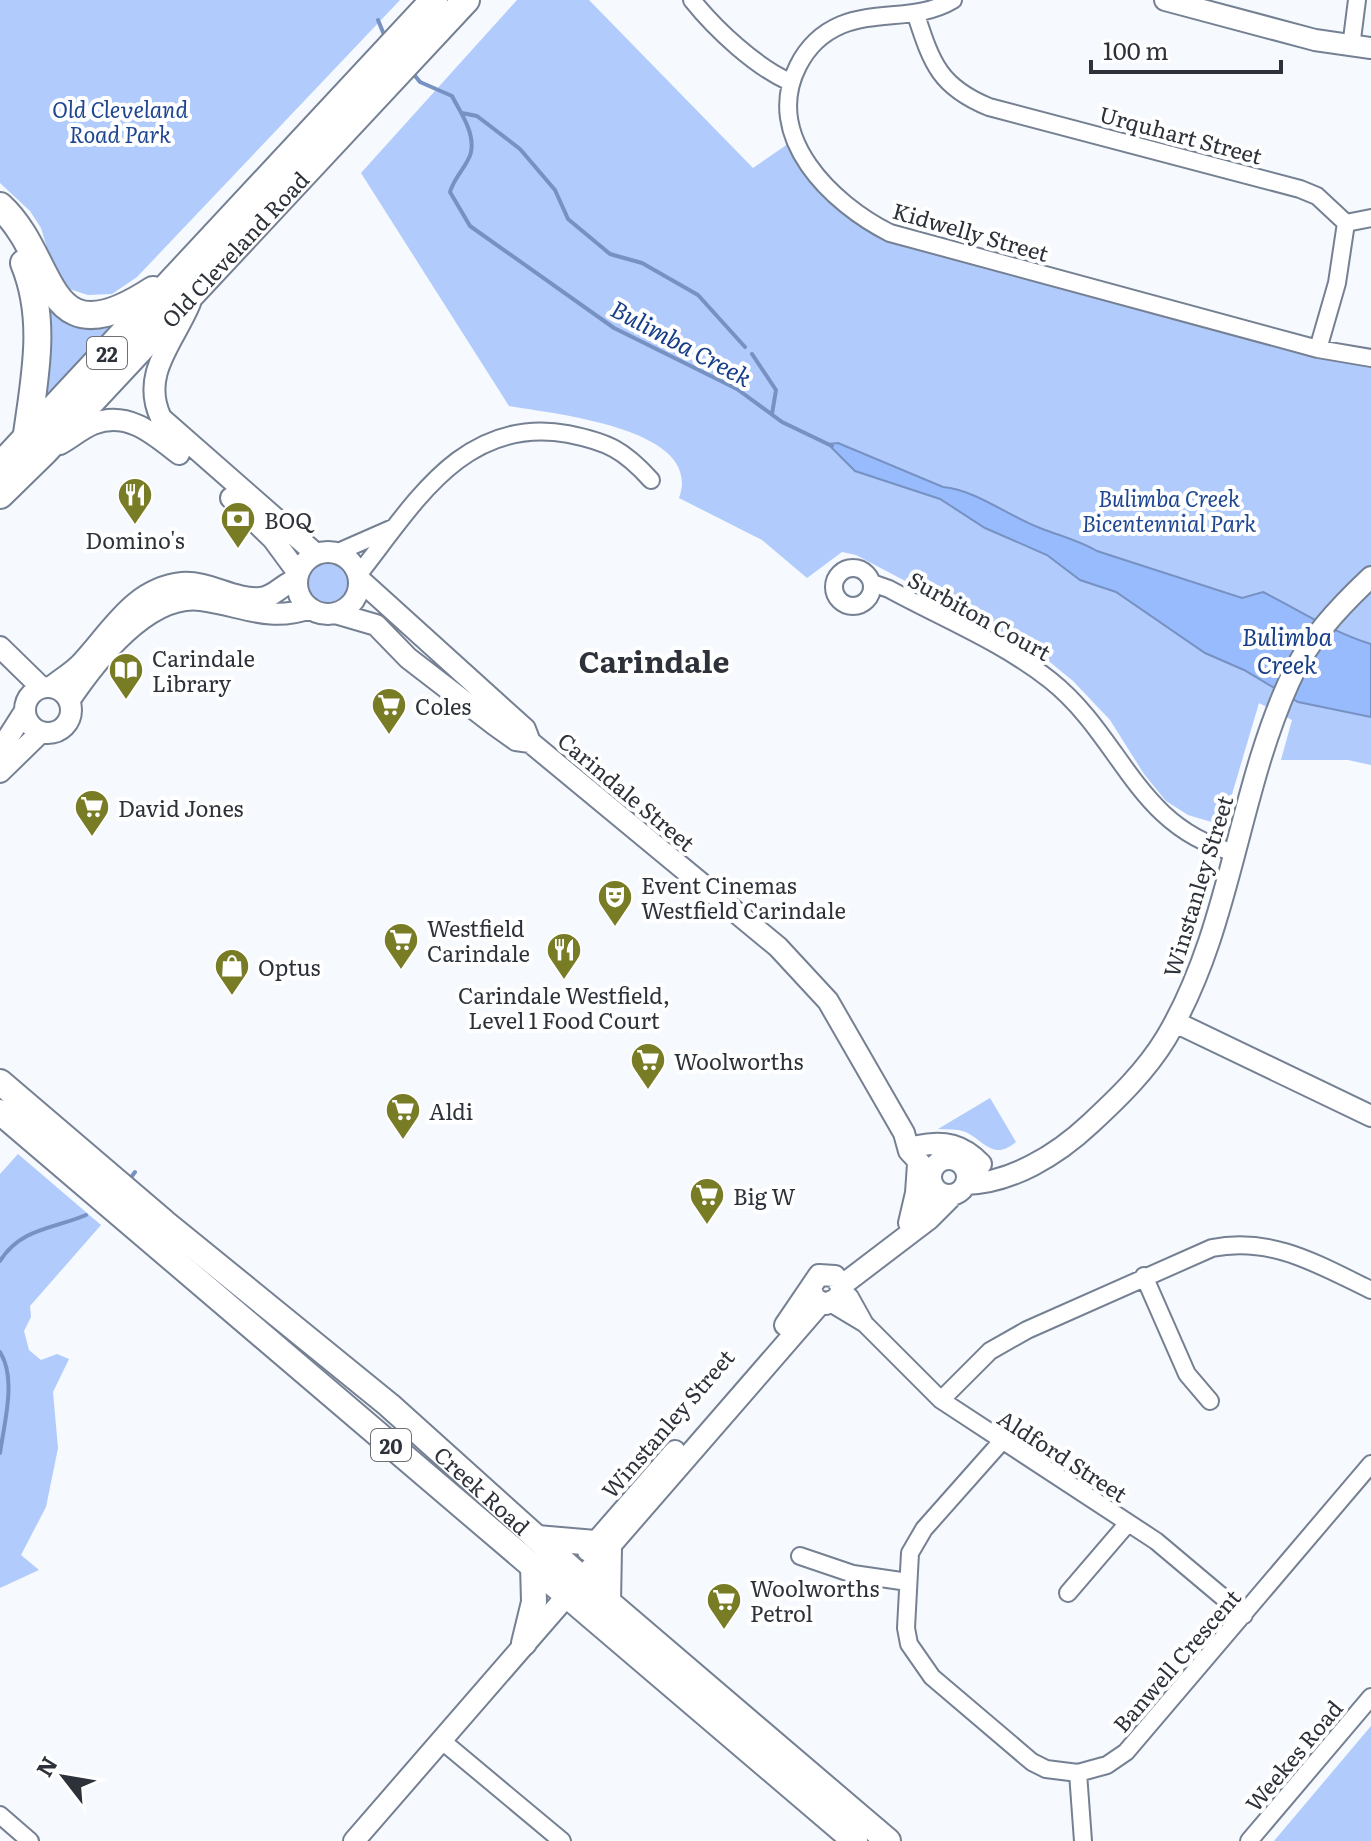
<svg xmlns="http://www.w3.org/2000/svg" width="1371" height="1841" viewBox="0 0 1371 1841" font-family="Literata,serif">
<rect width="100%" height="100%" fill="#f6f9fd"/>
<path fill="#b0cbfc" d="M0,0h400l-263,277 -25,17 -24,1 -22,-7 -11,-13 -14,-47 -11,-17 -30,-28z
M517,0h72l164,168 42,-29 67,80 509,139v407l-23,-5h-67l11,-40 -33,-17 -34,115 -10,5 -27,-8 -22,-14 -22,-27 -34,-54 -37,-39 -39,-32 -178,-94 -14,-3 -35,26 -45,-38 -83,-42c26,-70 -125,-84 -170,-92l-148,-233z
M46,291l79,22 -81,87z
M305 584a23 23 0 1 1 46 0a23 23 0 1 1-46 0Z
M990,1098l26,44c-20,16 -27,5 -45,-7 -10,-7 -21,-5 -33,-6z
M18,1154l83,71 -71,81 1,11 -7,14 5,19 12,10 16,-6 12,5 -16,33 5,56 -12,59 -25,48 18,15 -39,18v-414z
M1371,1726v115h-97z"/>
<path fill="#97bbfd" stroke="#7792c2" stroke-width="2" d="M838,443l105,44c33,3 65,29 97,41 20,8 38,12 57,23l145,47 21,-6c36,18 69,40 108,52v73l-73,-15 -54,-32 -39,-17 -89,-61 -36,-12 -33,-25 -62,-27 -45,-29 -85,-28 -27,-27z"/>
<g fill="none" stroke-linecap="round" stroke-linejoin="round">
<path stroke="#7792c2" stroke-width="4" d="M378,20l7,17
M412,72l8,10 32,14c8,16 23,36 19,56 -2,12 -17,25 -21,40l20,34 144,102 123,61 45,33 50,24
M462,113l15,3 43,33 35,41 13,29 42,35 32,9 56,32 47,52
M752,354l24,36 -4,24
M132,1176l3,-4
M0,1261c21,-33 53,-32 86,-46
M0,1352c17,26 4,72 0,101"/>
<defs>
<path id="minor" d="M692,0c24,30 64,67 98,82
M953,0c-35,21 -75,10 -112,25 -19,8 -34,23 -43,41 -36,71 34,138 92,167l428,116 53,9
M916,15c16,49 24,72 73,92l311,82 17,7 29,27 -9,60 -19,66
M1351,47l6,-47
M1346,223l25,-5
M336,553l57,-25
M834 587a19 19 0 1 1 38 0a19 19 0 1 1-38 0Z
M358,575c55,-69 105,-160 210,-141 40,8 56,16 83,46
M872,583l17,6c53,29 113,53 161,91 72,57 86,147 183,172
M1144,1276l43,98 23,27
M841,1289l9,8 15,27
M830,1303l35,21 76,76 215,141 88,74
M941,1400l49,-49 37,-21 185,-82c60,-12 107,17 159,42
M1002,1441l-78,88 -14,24 -4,75 3,16 23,33 100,85 14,7 32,4 29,-8 19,-13 245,-288
M800,1556l53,18 55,8
M1068,1593l60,-70
M441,1740l121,101
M1078,1773l5,68
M0,1815l30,26
M1249,1841l122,-144"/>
<path id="tertiary" d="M1165,0l150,40 56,8
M190,303c-16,39 -50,71 -29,115l155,136
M60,444c11,-6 21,-15 33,-20 34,-14 61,10 86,30
M231,498l42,41 25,34
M297 583a31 31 0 1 1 62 0a31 31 0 1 1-62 0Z
M359,579l166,150 5,13 248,205 50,54 76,132 5,18 22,24
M335,613l41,12 32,33 87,67 21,15 14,2
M0,647l41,40
M25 710a23 23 0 1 1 46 0a23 23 0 1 1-46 0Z
M51,687c11,-9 24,-16 33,-27 29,-32 51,-72 98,-77 27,-2 51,17 78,15 15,-1 23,-15 37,-19
M69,701c27,-40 79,-108 132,-101 40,5 68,23 109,8
M0,750l25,-39
M0,772l41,-40
M1175,1022l196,94
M918,1146c26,-6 45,-1 63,18
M931 1177a18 18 0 1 1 36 0a18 18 0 1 1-36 0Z
M966,1184c45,-1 91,-29 124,-60 28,-26 56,-53 76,-86 65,-109 71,-242 123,-356 18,-41 50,-75 82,-105
M914,1221l9,-8 12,-25
M909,1223l7,-30 2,-29
M841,1286l88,-67 24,-24
M785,1325l34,-50 16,1 7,12 -4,10 -12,6 -11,-5 -4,-10
M588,1551l87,-100
M354,1841l467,-538"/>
<g id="primary">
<path id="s1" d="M0,1082l164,140 225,183 219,197 280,239"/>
<path d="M0,1112l855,729"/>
<path d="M537,1538l58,5"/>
<path d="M608,1602l1,-54"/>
<path d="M524,1643l10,-41 -1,-37"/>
</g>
<g id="trunk">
<path d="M0,206c58,53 41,157 153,84"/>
<path d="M24,263c24,58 10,118 2,178"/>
<path d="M0,466l434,-466"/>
<path id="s2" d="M0,495l45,-44 421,-451"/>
</g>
</defs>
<use href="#minor" stroke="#758093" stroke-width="20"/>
<use href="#tertiary" stroke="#758093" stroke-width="24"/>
<use href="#primary" stroke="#758093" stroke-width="28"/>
<use href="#trunk" stroke="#758093" stroke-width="30"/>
<use href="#minor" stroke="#fff" stroke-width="16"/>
<use href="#tertiary" stroke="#fff" stroke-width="20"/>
<use href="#primary" stroke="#fff" stroke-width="24"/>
<use href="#trunk" stroke="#fff" stroke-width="26"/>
</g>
<defs>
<symbol id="restaurant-pin" viewBox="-11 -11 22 30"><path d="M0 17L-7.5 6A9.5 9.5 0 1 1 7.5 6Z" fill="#787c25" stroke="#fff"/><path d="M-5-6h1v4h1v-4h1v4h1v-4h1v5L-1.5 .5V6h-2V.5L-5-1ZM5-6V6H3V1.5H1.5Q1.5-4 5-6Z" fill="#fff"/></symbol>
<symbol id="bank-pin" viewBox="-11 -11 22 30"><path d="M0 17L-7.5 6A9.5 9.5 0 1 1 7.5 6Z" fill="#787c25" stroke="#fff"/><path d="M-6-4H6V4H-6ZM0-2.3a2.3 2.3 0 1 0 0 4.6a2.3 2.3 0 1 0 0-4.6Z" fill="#fff"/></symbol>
<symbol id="library-pin" viewBox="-11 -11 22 30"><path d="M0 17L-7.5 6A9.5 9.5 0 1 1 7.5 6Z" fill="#787c25" stroke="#fff"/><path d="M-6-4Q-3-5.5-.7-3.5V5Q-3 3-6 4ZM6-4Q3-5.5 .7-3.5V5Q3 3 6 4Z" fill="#fff"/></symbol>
<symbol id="supermarket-pin" viewBox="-11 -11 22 30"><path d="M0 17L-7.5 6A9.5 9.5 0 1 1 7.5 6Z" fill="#787c25" stroke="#fff"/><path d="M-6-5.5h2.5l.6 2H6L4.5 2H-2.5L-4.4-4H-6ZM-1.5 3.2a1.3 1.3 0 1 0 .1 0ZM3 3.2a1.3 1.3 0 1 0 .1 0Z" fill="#fff"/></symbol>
<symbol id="theatre-pin" viewBox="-11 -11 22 30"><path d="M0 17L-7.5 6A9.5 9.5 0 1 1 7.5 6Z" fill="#787c25" stroke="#fff"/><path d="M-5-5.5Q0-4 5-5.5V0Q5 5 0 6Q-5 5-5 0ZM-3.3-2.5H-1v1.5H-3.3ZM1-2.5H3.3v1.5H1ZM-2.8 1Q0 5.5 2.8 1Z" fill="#fff"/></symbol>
<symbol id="shop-pin" viewBox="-11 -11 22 30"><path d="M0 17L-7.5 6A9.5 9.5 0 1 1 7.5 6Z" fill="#787c25" stroke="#fff"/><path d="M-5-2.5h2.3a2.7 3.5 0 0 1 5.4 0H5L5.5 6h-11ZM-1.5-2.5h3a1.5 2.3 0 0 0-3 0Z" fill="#fff"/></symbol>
</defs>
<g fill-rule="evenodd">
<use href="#restaurant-pin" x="115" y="475" width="40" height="54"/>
<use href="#bank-pin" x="218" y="499" width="40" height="54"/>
<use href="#library-pin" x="106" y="650" width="40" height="54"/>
<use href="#supermarket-pin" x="369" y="685" width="40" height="54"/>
<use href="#supermarket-pin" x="72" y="787" width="40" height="54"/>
<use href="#theatre-pin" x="595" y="877" width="40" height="54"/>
<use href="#supermarket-pin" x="381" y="920" width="40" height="54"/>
<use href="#restaurant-pin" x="544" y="930" width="40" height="54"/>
<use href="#shop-pin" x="212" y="946" width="40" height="54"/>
<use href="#supermarket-pin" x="628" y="1040" width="40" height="54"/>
<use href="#supermarket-pin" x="383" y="1090" width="40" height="54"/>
<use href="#supermarket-pin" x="687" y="1175" width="40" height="54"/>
<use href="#supermarket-pin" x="704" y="1580" width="40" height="54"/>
</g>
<g text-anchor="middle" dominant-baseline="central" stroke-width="8" stroke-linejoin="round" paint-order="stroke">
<g fill="#fff" stroke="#6c7075" stroke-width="2">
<rect x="87" y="337" width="40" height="32" rx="6"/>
<rect x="371" y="1429" width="40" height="32" rx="6"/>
</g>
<g font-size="20" font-weight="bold" fill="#2d323a">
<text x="107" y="353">22</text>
<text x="391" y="1445">20</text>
</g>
<g font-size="22" font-style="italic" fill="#1f4691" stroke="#fff">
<text x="120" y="108">Old Cleveland<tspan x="120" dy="25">Road Park</tspan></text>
<text x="1169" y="497">Bulimba Creek<tspan x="1169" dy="25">Bicentennial Park</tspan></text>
</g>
<g font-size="22" fill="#2d323a" stroke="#fff">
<text transform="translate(1181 134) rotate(15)">Urquhart Street</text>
<text transform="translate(971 231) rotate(16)">Kidwelly Street</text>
<text stroke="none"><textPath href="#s2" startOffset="340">Old Cleveland Road</textPath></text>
<text transform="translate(980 615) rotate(29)">Surbiton Court</text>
<text transform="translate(627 791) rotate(40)">Carindale Street</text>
<text transform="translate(1197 886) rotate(-73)">Winstanley Street</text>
<text transform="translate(667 1423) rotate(-49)">Winstanley Street</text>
<text transform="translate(1063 1455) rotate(33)">Aldford Street</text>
<text stroke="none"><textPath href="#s1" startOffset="632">Creek Road</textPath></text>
<text transform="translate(1176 1660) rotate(-49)">Banwell Crescent</text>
<text transform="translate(1293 1755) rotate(-50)">Weekes Road</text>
</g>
<g font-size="22" fill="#2d323a" stroke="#fff" text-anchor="start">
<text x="264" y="519">BOQ</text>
<text x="135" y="539" text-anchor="middle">Domino's</text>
<text x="152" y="657">Carindale<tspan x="152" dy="25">Library</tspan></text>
<text x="415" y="705">Coles</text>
<text x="118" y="807">David Jones</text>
<text x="641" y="884">Event Cinemas<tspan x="641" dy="25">Westfield Carindale</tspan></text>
<text x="427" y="927">Westfield<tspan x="427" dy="25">Carindale</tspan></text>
<text x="258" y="966">Optus</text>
<text x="564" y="994" text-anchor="middle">Carindale Westfield,<tspan x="564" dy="25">Level 1 Food Court</tspan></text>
<text x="674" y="1060">Woolworths</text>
<text x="429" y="1110">Aldi</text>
<text x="733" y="1195">Big W</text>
<text x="750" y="1587">Woolworths<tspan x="750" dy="25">Petrol</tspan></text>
</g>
<g font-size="24" font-style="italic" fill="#173e88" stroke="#fff">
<text transform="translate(682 342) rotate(28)">Bulimba Creek</text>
<text x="1287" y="635">Bulimba<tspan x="1287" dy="28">Creek</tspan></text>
</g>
<g font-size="30" font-weight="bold" fill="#2d323a" stroke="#fff">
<text x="654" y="660">Carindale</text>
</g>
</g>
<g transform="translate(64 1777) rotate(301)" stroke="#ffffff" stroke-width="6" paint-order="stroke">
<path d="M0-6L14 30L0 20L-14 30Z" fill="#2d323a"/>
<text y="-12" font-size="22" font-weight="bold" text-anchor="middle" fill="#2d323a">N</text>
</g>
<path d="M1091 60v12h190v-12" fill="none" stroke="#2d323a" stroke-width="4"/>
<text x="1103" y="60" font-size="24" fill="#2d323a" stroke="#ffffff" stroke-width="6" paint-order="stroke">100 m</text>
</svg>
